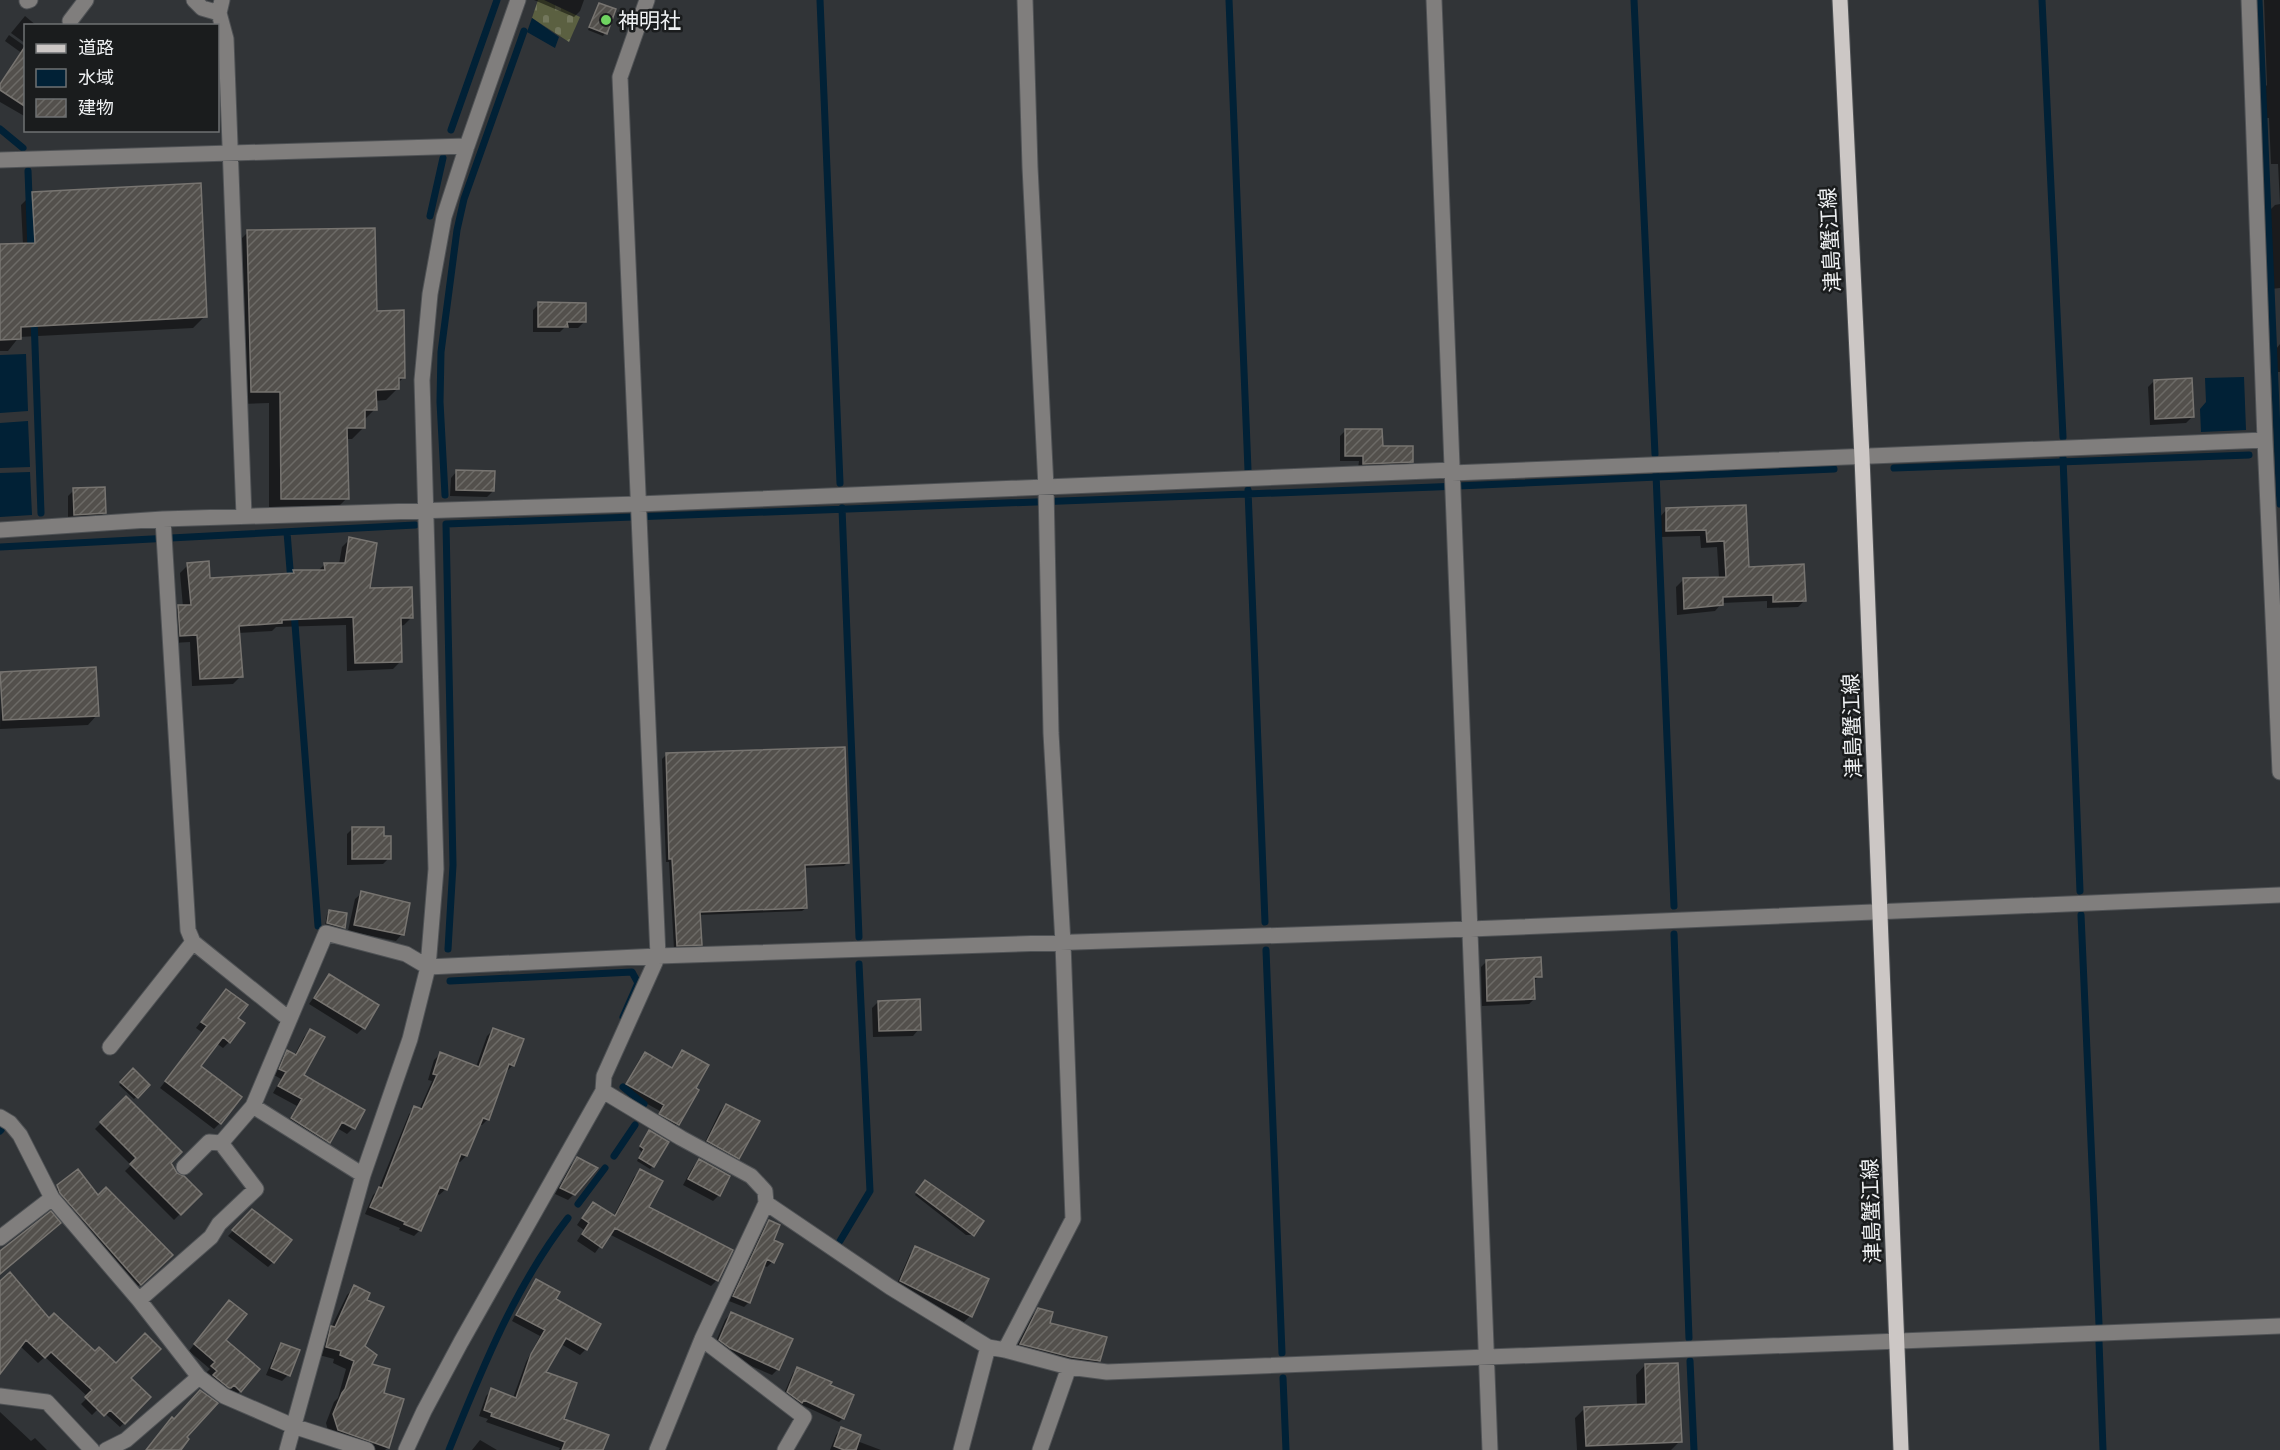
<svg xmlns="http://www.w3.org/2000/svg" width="2280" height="1450" viewBox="0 0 2280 1450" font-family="Raleway,'Noto Sans JP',sans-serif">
<defs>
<pattern id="cemetery-stones" width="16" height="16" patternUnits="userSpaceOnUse" patternTransform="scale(1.5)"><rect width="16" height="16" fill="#5b6041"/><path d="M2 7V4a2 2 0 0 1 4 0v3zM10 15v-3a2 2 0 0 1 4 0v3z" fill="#73775d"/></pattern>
<pattern id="building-hatch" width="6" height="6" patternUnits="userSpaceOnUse" patternTransform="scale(1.5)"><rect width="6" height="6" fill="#53504c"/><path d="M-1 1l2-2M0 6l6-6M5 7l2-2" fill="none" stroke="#6c6a66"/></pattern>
</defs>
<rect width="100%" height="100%" fill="#313437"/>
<path fill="url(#cemetery-stones)" d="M538,0h6l36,17 -11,25 -37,-24z"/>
<path fill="#012136" d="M532,18l27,19 -4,11 -28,-16z
M26,354l2,57 -28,2v-58z
M2244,377l2,53 -45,2 -1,-23 6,-7 -1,-24z
M28,421l2,46 -30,1v-45z
M30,472l2,43 -32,2v-44z"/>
<path fill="#0007" d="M534,0h50l-4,11 -6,6z
M2264,0h16v290v-2l-9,1 -2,-29 2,-2 -2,-47 6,-6 5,-1 -2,-40h-7l-2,-46h-3l-1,-31 2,-2z
M600,4l5,29 -2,3 -15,-6z
M25,16l12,10h-11v18l-15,-11z
M9,35l17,12 -3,7 -18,-13z
M19,57l7,5v55l-26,-15v-19z
M33,193l172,123 -12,12 -174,9 -11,14h-8v-105l23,-1 -2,-40z
M248,232l128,81 28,64 -7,7v5l-11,11 -11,1v8l-12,12 1,6 -12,12h-6l1,59 -12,12h-66v-107l-29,1 -4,-160z
M539,304l45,18 -6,6h-14l-4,4h-27v-22z
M2280,344v28h-3l-1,-23z
M2154,381l38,36 -6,6 -36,2 -2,-38z
M2280,424v23v-4h-3v-15z
M1346,430l35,18 30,13 -5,6 -48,2 1,-8h-19v-25z
M457,471l36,20 -6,6 -37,-1 1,-18z
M74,490l31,22 -7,7 -30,2v-25z
M1744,506l3,62 58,32 -7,7 -31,1v-7l-45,2 -7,8 -38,4 -1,-28 7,-7 36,-2 -2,-31 -16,1 -1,-12 -40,1v-20l6,-7z
M350,539l18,51 44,27 -8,8 -4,1 1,35 -8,8 -46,2 -1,-46 -70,2 -4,4 -34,2 3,43 -8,8 -41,2 -2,-44 -18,1 -1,-28 8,-8h4l-3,-34 8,-8 21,15 81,-5 4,-4 23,1 8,-8h14l3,-17z
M1,673l96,42 -9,10 -88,4z
M666,755l182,107 -4,4 -40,2 2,40 -4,3 -103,4 2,29 -4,4 -23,1 -5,-87h-3l-4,-103z
M353,828l30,10 6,20 -6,6 -36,1v-31z
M362,893l40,41 -6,7 -48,-10 7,-32z
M330,911l14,16 -3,3 -16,-4 2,-12z
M1487,961l53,15 -7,5 1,18 -5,5 -47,2 -1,-39z
M329,976l34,52 -6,6 -48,-30z
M226,990l10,28 -7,24 -6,6 -7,-5 -17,23 21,57 -6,6 -54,-41 43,-55 -7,-5z
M878,1002l41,27 -6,7 -40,1 -1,-29z
M494,1029l19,36 -6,6h-2l-17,48 -6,6 -3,-1 -13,32 -6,6 -3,-2 -11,29 -7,6 -3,-2 -16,37 -6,6 -15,-6 1,-2 -35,-14 8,-19 5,-5 31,-76 6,-6 4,2 13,-29 -4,-1 6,-20 6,-6 36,13 11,-31z
M310,1031l-8,44 34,42 -1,2 17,10 -5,5 -10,-6 -14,20 -37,-23 11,-19 -24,-13 8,-14 -7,-4 7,-17 6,-6 7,4 10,-19z
M682,1052l12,37 3,1 -20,34 -5,6 -17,-10 5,-9 -38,-21 17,-30 6,-6 26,15z
M133,1071l15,14 -14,14 -15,-14z
M126,1098l50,77 24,19 -26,26 -49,-49 6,-6 -36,-36z
M726,1105l12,53 -6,6 -30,-16 18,-37z
M647,1135l6,31 -3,3 -13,-8 5,-9 -3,-3z
M577,1159l-3,35 -6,6 -13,-6 16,-29z
M699,1160l20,35 -6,6 -30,-16 10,-18z
M78,1171l20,26 73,58 -37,35 -83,-97z
M640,1171l7,37 70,72 -6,6 -102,-52 -14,19 -18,-12 7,-11 -7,-5 10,-15 6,-7 20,14 21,-40z
M923,1184l52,48 -3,3h-6l-51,-40z
M252,1211l21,51 -5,5 -40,-31z
M769,1222l3,40 -5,5 -4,-2 -14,37 -5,5 -15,-6 35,-74z
M916,1248l71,32 -17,36 -6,6 -69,-34 15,-34z
M536,1281l18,18 32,50 -6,6 -19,-11 -17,29 18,46 40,31h-43l1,-2 -74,-26 2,-3 -9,-3 7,-20 6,-6 21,8 13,-36 14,-26 -28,-15 19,-35z
M355,1287l10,13 -1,46 18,48 6,53 -3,3h-20l-35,-12 -4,-15 8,-21 4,-4 8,-29 -13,-6 1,-4 -15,-4 5,-19 7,-8 16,-33z
M223,1308l1,33 16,50 -6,6 -28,-24 4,-4 -21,-18z
M1038,1309l10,15 51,37 -6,6 -78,-17 17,-34z
M731,1313l47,56 -6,6 -49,-21 -9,-8 11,-26z
M0,1315l49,5 80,58 20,19 -29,30 -21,-19 -7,7 -11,-11 7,-7 -43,-40 -7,6 -18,-17 -20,26z
M282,1345l6,30 -6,6 -16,-6 10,-24z
M1645,1365l35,76 -9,9h-94l-2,-32 10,-10 52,-2 -1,-31z
M798,1369l30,17 15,32 -4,4 -39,-18 -3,2 -14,-10 10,-23z
M0,1412l31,29 4,-3 12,12h-47z
M841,1429l16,12 24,9h-51l6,-15z
M480,1440l17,10h-25z"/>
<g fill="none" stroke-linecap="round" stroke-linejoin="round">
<path stroke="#012136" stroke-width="7" d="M820,0l20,483
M1229,0l19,470
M1634,0l21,454
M2042,0l21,437
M2259,0l21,504
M0,129l23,19
M451,130l46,-130
M28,171l3,79
M430,216l13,-58
M34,318l7,195
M2063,458l17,433
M1894,468l355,-13
M1656,474l18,432
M1248,490l17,432
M445,495l-5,-93 1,-50 16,-122 7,-31 60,-168
M842,508l17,429
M287,532l4,50
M0,547l415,-22
M294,611l24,315
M2081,915l18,409
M1674,934l15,404
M448,949l5,-84 -7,-341 989,-37 399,-18
M1266,950l16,403
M450,981l182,-9 6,11 -15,34
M623,1087l21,17
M0,1131l1,-1
M614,1156l21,-31
M578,1204l27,-36
M840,1241l30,-50 -11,-227
M2099,1342l4,108
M1690,1361l4,89
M1283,1378l3,72
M449,1450c32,-79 66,-164 119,-232"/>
</g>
<path fill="url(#building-hatch)" stroke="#777470" stroke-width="1.5" d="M599,3l17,6 -9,25 -18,-7z
M26,45v62l-26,-17v-6z
M201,183l6,134 -186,10v12l-21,1v-96l35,-1 -3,-51z
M375,228l2,83 27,-1 1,68h-6v11l-23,1 1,20h-12v18h-18l2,71h-68l-1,-107h-29l-4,-162z
M538,302l48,1v19h-19l1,5h-30z
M2192,378l2,39 -39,2 -1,-39z
M1345,429h37l1,17h30v16l-50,2v-8h-18z
M456,470l39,1 -1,20 -38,-1z
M105,487l1,26 -32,2 -1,-27z
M1746,505l3,62 55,-3 2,37 -33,1v-7l-50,2v8l-39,4 -1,-31 43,-1 -2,-36 -17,1 -1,-12 -40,1v-23z
M349,537l28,6 -7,45 42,-1 1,31h-12l1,44 -47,1 -2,-46 -71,3v3l-43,3 4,51 -43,2 -3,-44 -17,1 -2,-31h13l-4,-42 22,-2 1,17 84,-5 -1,-3h32l-1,-7h21z
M96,667l3,49 -96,4 -3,-48z
M845,747l4,116 -44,2 2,43 -107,4 2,33 -25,1 -5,-87h-3l-3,-106z
M352,827h32v9h7v23h-39z
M361,891l49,12 -6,32 -50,-10z
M329,910l18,3 -2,15 -18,-5z
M1541,957l1,20h-8l1,22 -48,2 -1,-41z
M329,974l50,31 -14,24 -51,-31z
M226,989l22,16 -10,13 7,5 -15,20 -7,-6 -22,29 41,31 -21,27 -56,-43 42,-55 -6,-4z
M920,999l1,31 -42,1 -1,-30z
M493,1028l31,11 -10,27 -5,-2 -20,56 -6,-2 -16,38 -6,-2 -14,36 -7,-3 -19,44 -17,-7 1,-2 -35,-15 9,-20 3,1 32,-82 8,3 15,-34 -4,-1 7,-22 39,15z
M310,1029l15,8 -21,38 61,35 -10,19 -13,-7 -12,21 -39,-25 11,-19 -24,-13 8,-14 -7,-3 8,-19 9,5z
M682,1050l27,15 -13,23 3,2 -20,35 -20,-11 5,-9 -38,-21 19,-32 27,16z
M133,1068l17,17 -12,13 -18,-16z
M126,1096l56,56 -11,11 6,10 7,3 18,18 -21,21 -51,-51 6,-6 -36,-36z
M726,1104l34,17 -21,38 -32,-18z
M649,1130l20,12 -15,25 -15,-9 5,-9 -4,-3z
M577,1157l21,11 -23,27 -15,-7z
M699,1159l31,17 -10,20 -32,-17z
M78,1169l20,26 8,-8 67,68 -32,30 -81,-92 -3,-8z
M640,1169l23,12 -14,26 84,43 -15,31 -103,-53 -13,20 -20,-14 7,-11 -7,-5 11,-16 22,14z
M925,1180l59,41 -10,15 -58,-44z
M252,1209l40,31 -18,23 -42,-33z
M51,1211l10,12 -61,51v-23z
M769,1220l11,5 -6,15 9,4 -9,19 -7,-4 -17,44 -17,-7z
M915,1246l74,33 -17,38 -72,-36z
M10,1272l39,46 5,-5 41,38 4,-4 17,16 29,-30 16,16 -30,29 20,19 -26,27 -15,-14 -6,6 -19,-19 7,-7 -41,-38 -6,6 -19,-18 -26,34v-93z
M536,1279l24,13 -4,7 45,25 -14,26 -21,-12 -20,34 31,11 -13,36 45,16 -6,15h-41l3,-8 -74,-26 1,-3 -8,-3 7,-22 25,10 15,-44 14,-24 -29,-15z
M354,1285l16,8 -3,7 17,7 -19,39 12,9 -5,9 18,5 -6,24 20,6 -15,49 -51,-18 -5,-16 9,-21 3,-4 9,-28 -14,-6 1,-4 -15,-4 5,-21 4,1z
M229,1300l18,14 -21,26 34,29 -19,23 -7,-7 -3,3h-2l-16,-13 4,-4 -6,-5 4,-4 -21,-18z
M1038,1308l15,4 -3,11 57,14 -7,24 -29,-4 -51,-13z
M731,1312l62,27 -14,31 -49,-22 -11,-8z
M281,1343l19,7 -10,26 -19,-8z
M1678,1363l4,79 -96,4 -2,-39 62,-3 -1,-40z
M797,1367l35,15 -2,3 24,10 -10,24 -40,-19 -2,3 -15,-11z
M200,1390l18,13 -31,34 2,2 -8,11h-35l26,-33 2,2z
M841,1427l20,8 -5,15h-12l-10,-4z"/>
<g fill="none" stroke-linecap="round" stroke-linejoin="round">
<defs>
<path id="minor" d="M194,0l8,8 17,5
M222,0l-3,13 7,26 18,477
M1434,0l56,1450
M2249,0l16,440 15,332
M27,1l3,-1
M70,21l16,-21
M0,160l467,-14
M1452,473l813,-33
M163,519l25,411 5,12 96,77
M0,530l163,-11 475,-15 814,-34
M110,1047l83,-105
M603,1091l78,47 70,38 14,15 1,12 -64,136 -45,111
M0,1117l10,6 10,12 32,63 87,102 60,77 25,19 69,30 74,24
M184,1167l25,-25 12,1
M363,1175l-110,-69 73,-173 80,21 22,13 230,-11 812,-27 810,-34
M766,1203l124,84 98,60 17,3 68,-131 -10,-276 -12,-210 -5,-246 -16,-320 -5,-167
M0,1238l52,-40
M139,1300l72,-63 8,-13 37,-35 -35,-46 32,-37
M702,1339l102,78 -19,33
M1005,1350l64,17 38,5 1173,-46
M0,1396l47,6 45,48
M106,1450l20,-10 73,-63
M287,1450l76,-275 47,-136 18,-72 8,-98 -14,-489 8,-86 14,-77 23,-71 51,-146
M406,1450l18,-39 37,-69 142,-251 1,-15 54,-120 -38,-879 27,-77
M961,1450l27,-103
M1040,1450l29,-83"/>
<path id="major" d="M1840,0l22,457 39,993"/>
</defs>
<use href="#minor" stroke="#4f5255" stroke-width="17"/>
<use href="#major" stroke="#4f5255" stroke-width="17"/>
<use href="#minor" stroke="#807e7d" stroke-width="15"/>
<use href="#major" stroke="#ccc7c5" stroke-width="15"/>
</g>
<circle fill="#6fd360" stroke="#1a1c1d" stroke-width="2" cx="606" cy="20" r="6"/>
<g text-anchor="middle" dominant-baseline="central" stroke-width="5" stroke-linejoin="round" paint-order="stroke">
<g font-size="21" fill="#eff1f3" stroke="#1a1c1d" text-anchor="start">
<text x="618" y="20">神明社</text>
</g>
<g font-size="21" fill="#eff1f3" stroke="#1a1c1d">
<text transform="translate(1830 240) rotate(-93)">津島蟹江線</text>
<text transform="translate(1852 726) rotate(-92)">津島蟹江線</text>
<text transform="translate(1871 1211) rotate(-92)">津島蟹江線</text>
</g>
</g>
<rect x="24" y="24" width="195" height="108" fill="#1a1c1d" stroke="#6f7173" stroke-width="1.5"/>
<rect x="36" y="44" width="30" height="9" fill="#ccc7c5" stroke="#6f7173" stroke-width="1.5"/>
<text x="78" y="54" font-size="18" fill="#eff1f3">道路</text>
<rect x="36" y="69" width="30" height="18" fill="#012136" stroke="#6f7173" stroke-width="1.5"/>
<text x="78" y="84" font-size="18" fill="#eff1f3">水域</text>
<rect x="36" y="99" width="30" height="18" fill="url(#building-hatch)" stroke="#6f7173" stroke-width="1.5"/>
<text x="78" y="114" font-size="18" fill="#eff1f3">建物</text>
</svg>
